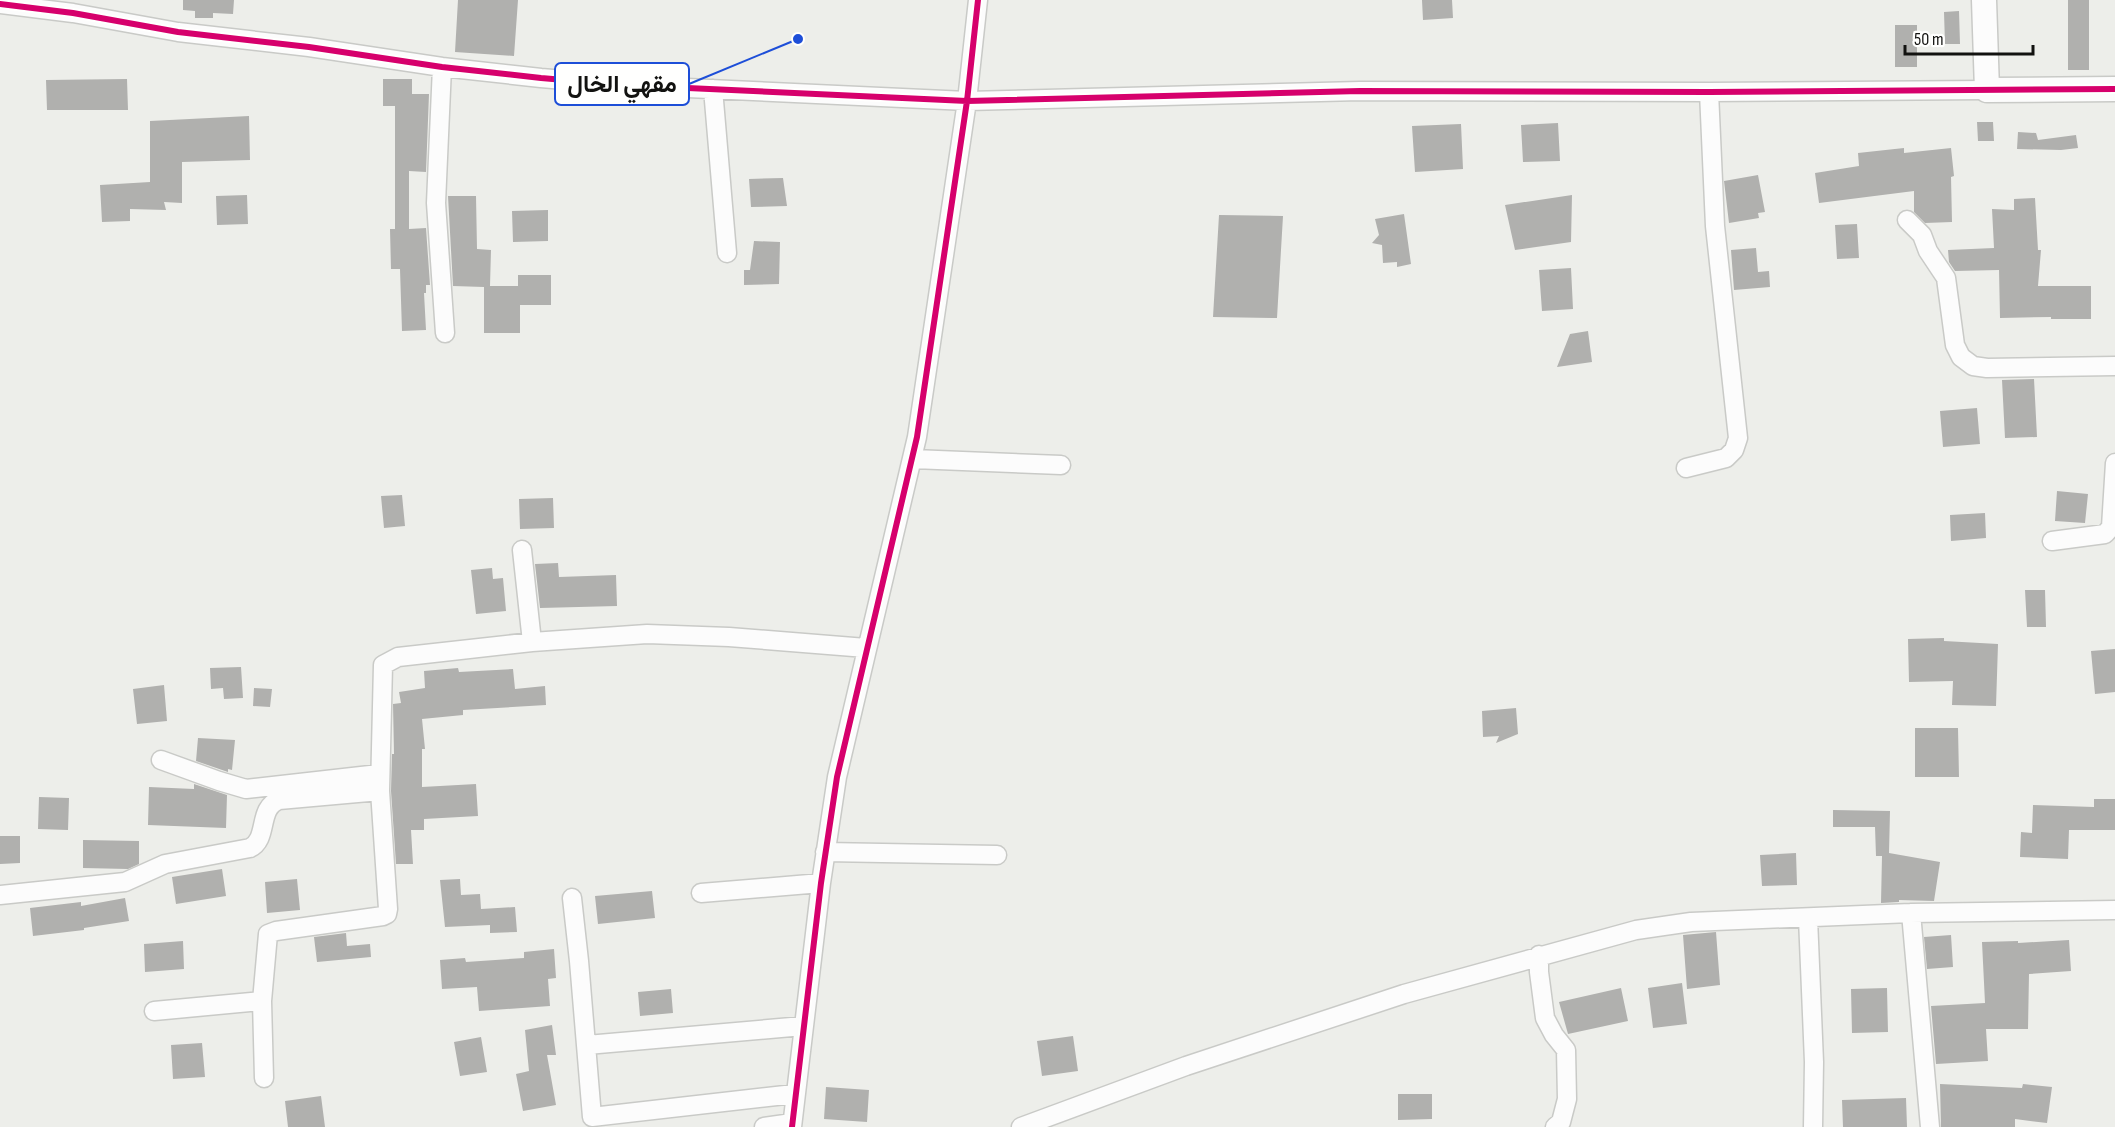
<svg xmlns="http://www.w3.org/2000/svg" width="2115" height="1127" viewBox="0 0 2115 1127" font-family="'Sofia Sans Condensed',Vazirmatn,sans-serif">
<rect width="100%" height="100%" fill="#edeeea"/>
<path fill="#b0b0ae" d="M183,0h51l-1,14 -20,-1v5h-18v-7l-12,-1z
M458,0h60l-4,56 -59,-4z
M1422,0h30l1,18 -30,2z
M2068,0h21v70h-21z
M1959,11l1,33h-15l-1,-32z
M1895,25h22v42h-22z
M127,79l1,31h-81l-1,-30z
M383,79h29v15h17l-3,78 -17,-1v58l17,-1 4,57h-4v8h-2l2,37 -24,1 -2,-62h-9l-1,-40h5v-123h-12z
M249,116l1,44 -68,2v41l-18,-1 2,8 -36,-1v12l-28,1 -2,-37 50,-3v-61z
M1977,122h16l1,19h-16z
M1558,123l2,38 -37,1 -2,-37z
M1461,124l2,45 -48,3 -3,-46z
M2018,132l18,1 2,7 38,-5 2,13 -17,2 -44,-1z
M1904,148v5l47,-5 3,28 -3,1 1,45 -27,1 -11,-11v-21l-95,12 -4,-30 44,-7 -1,-13z
M1758,175l7,37 -7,1 1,5 -30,5 -5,-42z
M783,178l4,28 -36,1 -2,-28z
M247,195l1,29 -31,1 -1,-29z
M1572,195l-1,47 -56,8 -10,-45z
M448,196h28l1,53 14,1 -1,36h28v-11h33v30h-31v28h-36v-46l-31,-1z
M2035,198l3,52h3l-3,36h53v33h-40v-2l-51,1 -1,-48 -44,1 -6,-9 -1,-12 46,-2 -2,-39 22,1v-11z
M548,210v31l-35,1 -1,-31z
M1404,214l7,50 -14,3v-5l-14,1 -1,-18 -10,-2 7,-8 -4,-16z
M1219,215l64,1 -6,102 -64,-1z
M1857,224l2,34 -22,1 -2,-34z
M754,241l26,1 -1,42 -35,1v-15h6z
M1756,248l2,24 11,-1 1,16 -36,3 -3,-40z
M1571,268l2,41 -31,2 -3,-41z
M1588,331l4,31 -35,5 13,-33z
M2034,379l3,58 -32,1 -3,-58z
M1977,408l3,36 -37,3 -3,-36z
M2057,491l31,3 -3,29 -30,-2z
M402,495l3,31 -21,2 -3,-32z
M553,498l1,30 -34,1 -1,-30z
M1985,513l1,25 -35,3 -1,-26z
M558,563l1,14 57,-2 1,31 -77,2 -5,-44z
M492,568l1,11 10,-1 3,33 -30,3 -5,-44z
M2025,590h20l1,37h-19z
M1944,638v3l54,3 -2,62 -44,-1 1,-24 -44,1 -1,-43z
M2115,649v43l-20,2 -4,-43z
M241,667l2,31 -19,1 -1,-11 -12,1 -1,-21z
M458,668l1,4 54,-3 2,20 30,-3 1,19 -83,5v5l-41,4 3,30h-3v38l54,-3 2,32 -54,3v11h-13l2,34h-17l-5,-73 1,-37h2l-1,-50 8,-1 -2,-11 26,-4 -1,-17z
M164,685l3,36 -30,3 -4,-35z
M254,688l18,1 -2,18 -17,-1z
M1516,708l2,26 -22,9 3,-7 -16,1 -1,-26z
M1915,728h43l1,49h-44z
M198,738l37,2 -3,30 -4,-1v3l-32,-11z
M194,784l33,11 -1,33 -78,-3 1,-38 45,2z
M39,797l30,1 -1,32 -30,-1z
M2094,799h21v31h-46l-1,29 -48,-2 1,-25 11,1 1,-28 61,2z
M1833,810l57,1 -1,42 51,9 -6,39 -35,-1v2l-18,1 1,-47h-6l-1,-29h-42z
M0,836h20v27l-20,1z
M83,840l56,1v23l-11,5 -45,-1z
M1796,853l1,32 -35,1 -2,-31z
M222,869l4,27 -50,8 -4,-27z
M297,879l3,31 -33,3 -2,-31z
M460,879l1,16 19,-1 1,15 34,-2 2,25 -27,1v-8l-45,2 -5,-47z
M652,891l3,27 -57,6 -3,-28z
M125,898l4,23 -45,7v2l-51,6 -3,-28 51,-6v4z
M1716,932l4,53 -33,4 -4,-54z
M346,933l1,13 23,-2 1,13 -54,5 -3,-25z
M1951,935l2,32 -26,2 -3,-32z
M2069,940l2,31 -42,3 -1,55h-42l2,32 -52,3 -5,-58 54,-3 -3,-61 36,-1v2z
M183,941l1,28 -39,3 -1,-28z
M554,949l2,29 -8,1 2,27 -71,5 -2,-24 -35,2 -2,-29 25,-2 1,4 58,-4v-6z
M1682,983l5,41 -34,4 -5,-40z
M1621,988l7,33 -60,13 -9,-32z
M1887,988l1,44 -36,1 -1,-44z
M671,989l2,24 -33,3 -2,-24z
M552,1025l4,30h-9l9,50 -33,6 -7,-37 13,-3 -4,-41z
M1073,1036l5,35 -36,5 -5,-35z
M481,1037l6,35 -27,4 -6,-34z
M202,1043l3,34 -32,2 -2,-34z
M1940,1084l82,4 1,-4 29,3 -5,36 -32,-4v8h-74z
M826,1087l43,3 -2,32 -43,-3z
M1398,1094h34v25l-34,1z
M321,1096l4,31h-37l-3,-26z
M1906,1098l1,29h-64l-1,-27z"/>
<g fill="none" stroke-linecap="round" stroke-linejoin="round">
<defs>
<path id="minor" d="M0,4l73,9 105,19 131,15 133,20 99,11 81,7 345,16 393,-10 349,1 278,-2
M442,67l-6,136 9,130
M713,89l14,164
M1907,220l15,15 6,16 18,27 9,67 6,12 12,9 14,2 128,-2
M913,459l148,6
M1686,468l40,-10 8,-8 4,-12 -23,-212 -6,-134
M2052,541l53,-7 6,-7 4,-64
M522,550l10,92
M161,760l58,21 27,8 133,-15
M825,852l172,3
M701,893l120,-10
M0,895l125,-13 40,-18 85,-16c19,-9 7,-40 29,-48l101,-9 3,-126 15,-8 134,-15 115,-8 82,3 137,11
M572,898l7,63 13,156 202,-23
M1911,913l19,214
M1808,918l6,144 -1,65
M1539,955v17l6,46 9,17 12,15 1,49 -6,23 -6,5
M154,1011l108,-10
M587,1045l216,-19
M264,1078l-2,-77 6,-67 8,-3 107,-15 4,-2 1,-5 -8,-118
M764,1127l28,-4
M792,1127l29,-244 16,-106 80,-340 50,-336 11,-101
M1021,1127l165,-61 218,-72 232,-64 55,-8 220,-9 204,-3"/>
<path id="tertiary" d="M1984,0l3,90 128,-1"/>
</defs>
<use href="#minor" stroke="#c9cac7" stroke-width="21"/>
<use href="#tertiary" stroke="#c9cac7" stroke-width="27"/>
<use href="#minor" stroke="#fcfcfc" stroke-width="18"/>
<use href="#tertiary" stroke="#fcfcfc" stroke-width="24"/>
<defs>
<path id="cycleway" d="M0,4l73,9 105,19 131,15 133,20 99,11 81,7 345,16 393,-10 349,1 406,-3
M792,1127l29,-244 16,-106 80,-340 50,-336 11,-101"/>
</defs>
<use href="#cycleway" stroke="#fffffe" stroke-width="10"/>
<use href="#cycleway" stroke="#d6006c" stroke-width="6"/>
</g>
<path fill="none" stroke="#1d4ed8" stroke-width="2" d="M798 39L689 84"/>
<circle fill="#1d4ed8" stroke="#fffffe" stroke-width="2" cx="798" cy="39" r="6"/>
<rect fill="#fffffe" stroke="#1d4ed8" stroke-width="2" x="555" y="63" width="134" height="42" rx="6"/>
<g font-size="24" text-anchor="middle" font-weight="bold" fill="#121210">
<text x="622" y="92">مقهي الخال</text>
</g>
<path d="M1905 45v9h128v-9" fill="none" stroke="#121210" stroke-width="3"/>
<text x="1914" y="45" font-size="18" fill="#121210" stroke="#fffffe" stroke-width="4.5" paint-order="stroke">50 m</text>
</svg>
